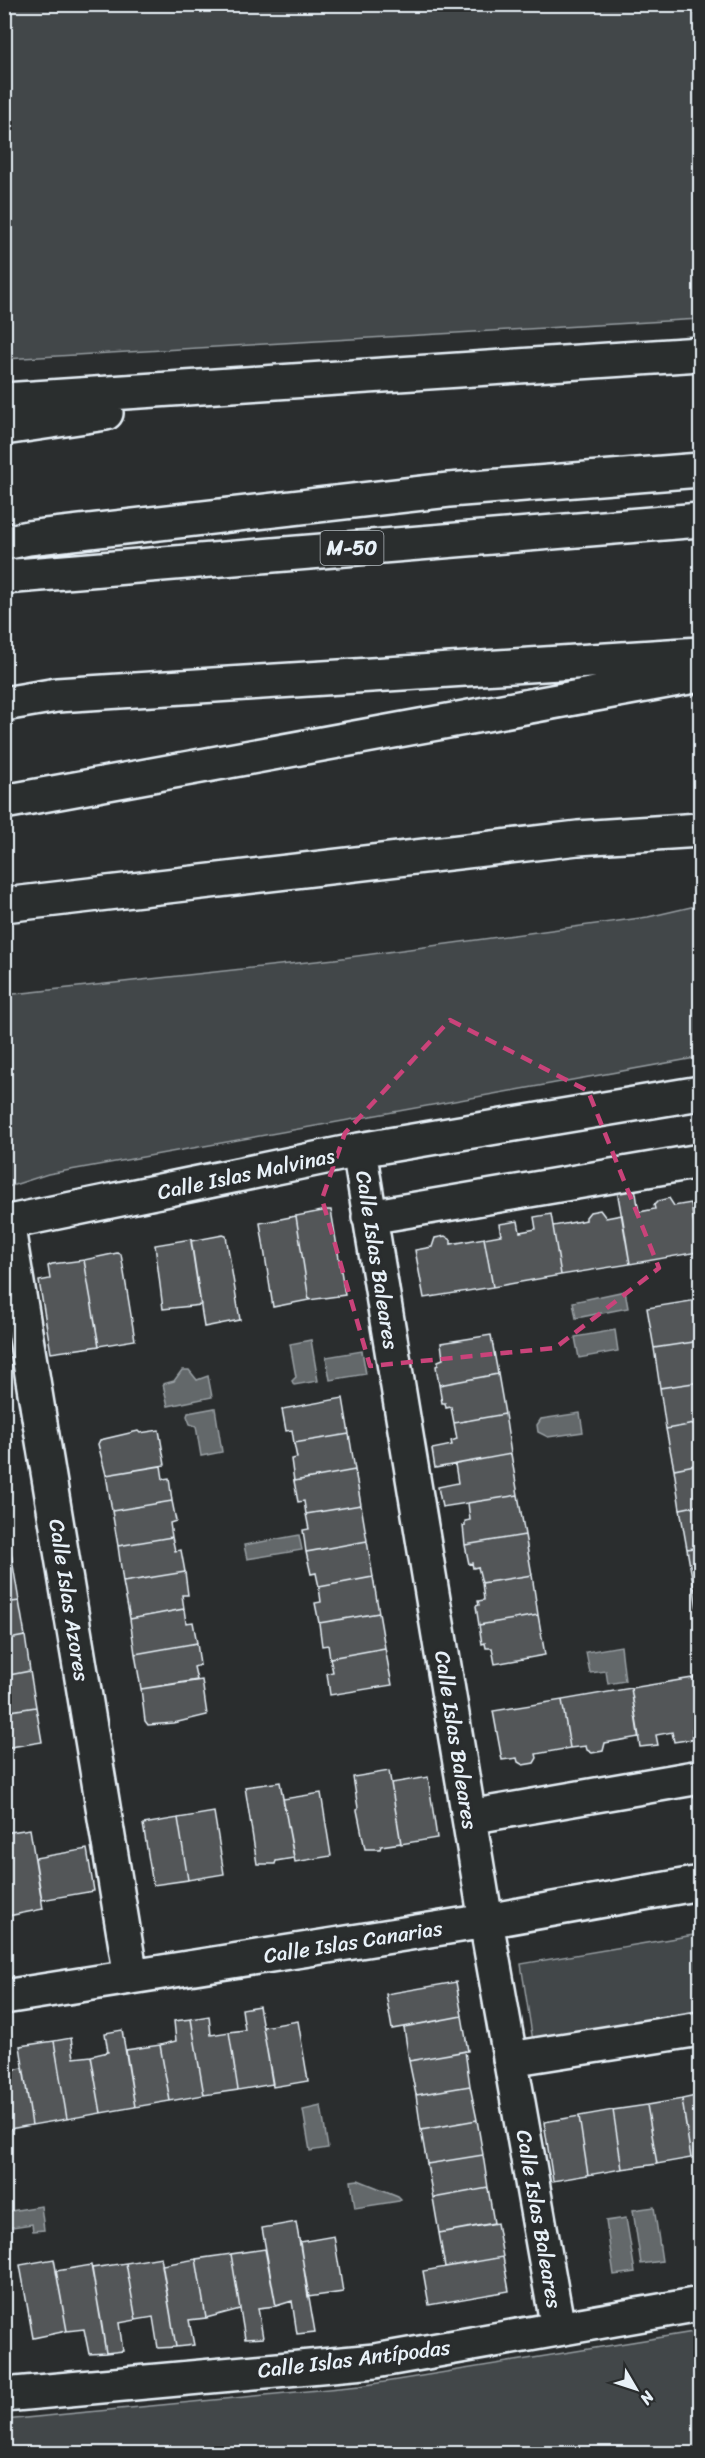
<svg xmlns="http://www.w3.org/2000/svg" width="705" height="2458" viewBox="0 0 705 2458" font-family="Sriracha,sans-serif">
<rect width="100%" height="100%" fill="#2a2d2e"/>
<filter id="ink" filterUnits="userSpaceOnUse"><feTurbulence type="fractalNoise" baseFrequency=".0167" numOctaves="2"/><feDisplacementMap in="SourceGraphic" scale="12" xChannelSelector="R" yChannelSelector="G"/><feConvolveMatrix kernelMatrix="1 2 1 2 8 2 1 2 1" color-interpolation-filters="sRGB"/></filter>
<g filter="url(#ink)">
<path fill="#424648" stroke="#959ca0" stroke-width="1.5" d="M5,4l695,1v314l-695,40z
M700,905v152l-652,117 -43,14v-193l330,-36 313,-42z
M700,1934v79l-167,28 -12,-77z
M700,2331v122h-695v-33l355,-34z"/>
<path fill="#63686b" stroke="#989fa3" stroke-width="1.5" d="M625,1291l3,17 -52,10 -3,-16z
M615,1330l3,21 -39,7 -4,-21z
M311,1340l7,41 -24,4 -2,-4 4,-4 -6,-33z
M362,1351l4,23 -36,6 -4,-23z
M182,1370h7l8,10 11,-4 4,21 -44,9 -5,-22 11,-3z
M215,1408l7,44 -21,4 -5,-30 -6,-2 -3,-8 1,-3z
M580,1413l3,19 -35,5 -10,-5 -1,-7 4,-6z
M299,1535l3,15 -55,9 -3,-14z
M621,1646l4,35 -17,3 -2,-13 -16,2 -4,-21z
M321,2106l7,42 -18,3 -7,-41z
M358,2180l40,16 3,3 -2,2 -44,7 -4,-27z
M41,2206l3,24 -11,1 -1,-7 -26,4 -1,-16z
M654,2207l8,54 -21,3 -8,-54z
M626,2218l9,54 -21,3 -8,-54z"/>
<path fill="#535759" stroke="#e8f1f8" stroke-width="1.5" d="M635,1187l4,25 16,-3 -1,-4 4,-4 11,-3 5,8 17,-3 7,49 -68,12 -13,-74z
M327,1210h4l14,85 -36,5 -13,-84z
M600,1210l6,8 16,-3 8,49 -69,11 -8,-49 33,-6v-3l4,-5z
M551,1214l10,61 -68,12 -9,-49 17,-3 -2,-11 19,-3 2,11 16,-3 -2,-12z
M296,1216l13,84 -36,7 -13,-84z
M223,1235l3,1 14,84 -36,7 -13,-86z
M445,1236l6,4v4l33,-6 9,49 -69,11 -9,-48 17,-3 3,-9z
M191,1239l10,66 -38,4 -8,-64z
M117,1253l4,1 14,86 -36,6 -15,-86z
M84,1260l15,86 -48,7 -12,-72 11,-2 -2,-13 4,-2z
M697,1300l3,16v25l-46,7 -7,-40z
M491,1335l7,39 -59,11 -3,-19 2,-1v-4l5,-2 -2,-16z
M700,1341v41l-40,6 -6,-40z
M498,1374l7,40 -51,9 -3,-16 -5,1 -1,-5h-3l-3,-18z
M700,1382v41l-34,6 -6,-41z
M343,1398l6,36 -55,9 -2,-13 -6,1 -4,-22z
M505,1414l6,40 -76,14 -3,-19 20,-4 -1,-4 6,-2 -3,-16z
M700,1423v41l-26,5 -8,-40z
M159,1430l6,35 -59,10 -8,-31 2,-4 38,-9 2,2z
M349,1434l6,36 -61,11 -3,-22 6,-1 -3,-15z
M511,1454l7,41 -76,12 -4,-20 20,-4 -3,-19z
M700,1464v41l-20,4 -6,-40z
M161,1466l2,13 6,-1 3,23 -60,10 -6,-36z
M355,1470l6,35 -55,9 -2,-13 -6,1 -4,-21z
M518,1495l7,40 -60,10 -2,-19h2v-5l5,-1 -2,-17z
M172,1501l4,20 -6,2 2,14 -54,9 -6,-35z
M361,1505l6,36 -61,11 -3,-22 6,-1 -3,-15z
M700,1505v42l-13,2 -7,-40z
M4,1531h4l5,34 -9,1z
M525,1535l7,40 -50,8 -4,-16 -5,1 -1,-5 -3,1 -4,-19z
M172,1537l3,14 6,-1 4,22 -62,10 -5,-36z
M367,1541l6,36 -54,10 -3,-14 -5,1 -5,-22z
M700,1547v41l-6,1 -7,-40z
M13,1565l6,36 -15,2v-37z
M185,1572l3,23h-6l2,14 -54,10 -7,-37z
M532,1575l6,40 -59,10 -3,-19 3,-1 -1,-4 6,-1 -2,-17z
M373,1577l6,36 -60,10 -4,-20 6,-1 -2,-15z
M700,1588v41l-6,-40z
M19,1601l6,35 -21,4v-37z
M184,1609l2,14 7,-1 4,21 -62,11 -5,-35z
M379,1613l6,35 -55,10 -2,-13 -6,1 -3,-23z
M538,1615l7,40 -50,9 -3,-16h-6l-1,-5 -3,1 -3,-19z
M25,1636l5,35 -26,5v-36z
M197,1643l3,22 -6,2 3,13 -56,9 -6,-35z
M385,1648l7,37 -62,10 -3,-22 6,-1 -3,-14z
M30,1671l6,36 -32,5v-36z
M699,1677l1,50 -8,2 1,10 -19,3 -2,-10 -16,3 2,10 -18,2 -9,-59z
M202,1680l5,35 -33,8 -26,2 -3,-4 -4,-32z
M631,1688l8,49 -34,6 -2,8 -11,2 -5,-3 -1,-4 -16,2 -8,-48z
M562,1700l8,48 -34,6 1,4 -3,5 -11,2 -5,-3 -1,-4 -15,2 -9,-49z
M36,1707l6,35 -38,6v-36z
M389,1771l12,72 -20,3 -1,3h-15l-8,-39 1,-2 -5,-31z
M428,1777l9,61 -36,6 -10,-61z
M280,1782l14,76 -18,3 -1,3h-18l-12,-77z
M321,1793l10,63 -36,6 -12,-63z
M214,1812l10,62 -36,6 -10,-62z
M178,1818l10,62 -35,5 -10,-61z
M30,1829l13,80 -35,7 -4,-23v-60z
M87,1849l7,42 -52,9 -7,-42z
M4,1893l4,23 -4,1z
M456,1982l6,34 -70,13 -6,-35z
M259,2006l14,78 -35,6 -9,-58 16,-2 -3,-21z
M209,2016l2,19 18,-3 9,58 -34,5 -13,-76z
M462,2016l6,35 -59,10 -5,-34z
M191,2019l13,76 -34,6 -10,-56 16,-4 -2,-20z
M298,2021l10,60 -35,6 -10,-60z
M122,2030l13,77 -34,6 -10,-57 17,-4 -3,-19z
M71,2038l3,20 17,-2 10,57 -34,6 -13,-78z
M54,2041l13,78 -35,6 -12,-79z
M160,2045l10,56 -35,6 -9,-57z
M465,2051l5,35 -54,9 -7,-34z
M23,2068l9,57 -28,5v-59z
M470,2086l7,34 -56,10 -5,-35z
M700,2095v62l-9,1 -9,-59z
M682,2099l9,59 -34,6 -10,-59z
M647,2105l10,59 -35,5 -9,-59z
M613,2110l9,59 -34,6 -9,-59z
M579,2116l9,59 -35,6 -9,-59z
M477,2120l6,35 -56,9 -6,-34z
M483,2155l5,33 -55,10 -6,-34z
M488,2188l6,35 -55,10 -6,-35z
M296,2222l19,110 -18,2 -5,-33 -16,5 -14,-78z
M497,2223l6,34 -58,10 -6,-34z
M334,2236l9,56 -35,5 -8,-55z
M265,2249l11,57 -18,2 5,30 -18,1 -14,-85z
M231,2254l9,55 -34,9 -10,-59z
M161,2257l15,90 -18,1 -5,-31 -17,3 -10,-57z
M503,2257l6,34 -80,14 -6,-34z
M54,2259l13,72 -34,7 -13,-73z
M196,2259l10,59 -17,2 5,25 -18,2 -14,-82z
M126,2263l10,57 -17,3 4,28 -17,2 -14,-85z
M91,2265l11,61 4,27 -17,1 -5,-25 -17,2 -11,-60z"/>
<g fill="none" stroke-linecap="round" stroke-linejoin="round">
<defs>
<path id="minor" d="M359,1150l127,771 72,408
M369,1217l331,-56
M7,1222l124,755
M4,1223l355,-73 341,-57
M469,1817l231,-40
M4,1997l482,-76 214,-38
M510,2059l190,-30
M4,2395l371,-34 325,-57"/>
<path id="highway" d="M4,400l696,-46
M4,428l102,-15
M4,543l24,-5 421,-48 251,-20
M4,577l696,-57
M4,704l53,-9 643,-41
M4,802l696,-127
M4,905l574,-67 122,-8"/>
</defs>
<use href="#minor" stroke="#e8f1f8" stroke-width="38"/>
<use href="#highway" stroke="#e8f1f8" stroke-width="38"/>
<use href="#minor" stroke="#2a2d2e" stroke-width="33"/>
<use href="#highway" stroke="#2a2d2e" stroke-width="33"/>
</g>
</g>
<path fill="none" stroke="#ca437a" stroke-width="4.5" stroke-dasharray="12 8" stroke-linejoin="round" d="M450,1020l138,71 71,177 -104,80 -185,18 -48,-167 23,-66z"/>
<g text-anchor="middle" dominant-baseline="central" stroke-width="6" stroke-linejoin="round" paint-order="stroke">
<rect fill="#2a2d2e" stroke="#afb6bb" stroke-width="1.5" x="320.5" y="531" width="63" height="34" rx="4.5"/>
<g font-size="20" font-weight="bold" fill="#e8f1f8">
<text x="352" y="548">M-50</text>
</g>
<g font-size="21" fill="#e8f1f8" stroke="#2a2d2e">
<text transform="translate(246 1174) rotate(-12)">Calle Islas Malvinas</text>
<text transform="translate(377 1260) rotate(81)">Calle Islas Baleares</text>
<text transform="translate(69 1600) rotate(81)">Calle Islas Azores</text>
<text transform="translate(456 1740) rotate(81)">Calle Islas Baleares</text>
<text transform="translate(353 1942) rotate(-9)">Calle Islas Canarias</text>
<text transform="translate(539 2219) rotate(80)">Calle Islas Baleares</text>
<text transform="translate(354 2359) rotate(-7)">Calle Islas Antípodas</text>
</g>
</g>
<rect width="705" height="2458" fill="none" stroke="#2a2d2e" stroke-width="24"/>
<rect x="12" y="12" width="681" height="2434" fill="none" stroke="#e8f1f8" stroke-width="2" filter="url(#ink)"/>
<g transform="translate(636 2389) rotate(129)" stroke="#2a2d2e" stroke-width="4.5" paint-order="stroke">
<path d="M0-4.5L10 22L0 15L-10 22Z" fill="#e8f1f8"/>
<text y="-9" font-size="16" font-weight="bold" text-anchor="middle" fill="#e8f1f8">N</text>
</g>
</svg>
